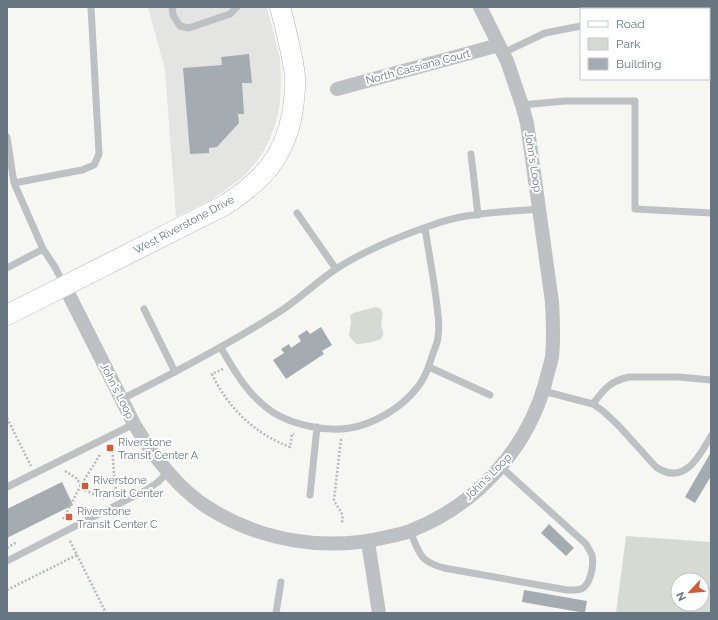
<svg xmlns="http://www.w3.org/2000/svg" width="718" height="620" viewBox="0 0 718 620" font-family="Raleway,sans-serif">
<rect width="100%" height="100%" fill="#f6f6f3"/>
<path fill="#e4e5e3" d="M148,7h119l13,52 1,20 -1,25 -4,18 -8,21 -10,17 -13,15 -21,16 -13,9 -35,17 -11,-147z"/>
<path fill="#d5dad3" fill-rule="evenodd" d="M376,307l5,2c3,6 1,8 0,14 0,7 5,9 0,16 -5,2 -21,6 -25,5l-7,-8 2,-14 -1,-6 3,-3z
M626,536l85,6v71h-95zM678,580h24v24h-24z"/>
<path fill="#a5acb1" d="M249,54l3,29h-10l2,31h-6l1,9 -22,24 -8,1v5l-19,1 -7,-86 39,-3 -1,-8z
M321,327l11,18 -10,6 2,3 -38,25 -13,-19 11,-7 -3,-4 8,-5 2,4 10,-7 -3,-5 9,-6 3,4z
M711,452v24l-16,27 -10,-6z
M62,482l11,23 -66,33v-29z
M549,524l25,24 -8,8 -25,-23z
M524,590l63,11 -2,12 -63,-11z"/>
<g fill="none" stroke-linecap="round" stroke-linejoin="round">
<defs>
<path id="secondary" d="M7,315l218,-110c36,-24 58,-45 67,-90 2,-13 4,-26 3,-39 -3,-24 -9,-46 -15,-69"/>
</defs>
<use href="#secondary" stroke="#b0b5b9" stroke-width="21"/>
<path stroke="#b7babc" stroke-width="2.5" stroke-dasharray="2 2" stroke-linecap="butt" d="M223,369l-11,5c16,34 43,60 78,73l2,-13h2
M7,418l24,48
M341,439l-7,61c4,11 10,9 8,23
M112,447l3,39 2,6
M65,471l11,7 9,12 19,9
M63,519l18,-34 20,-32
M7,548l10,-6
M77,555l29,58
M710,588l1,3
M7,590l70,-35 -8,-16"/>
<path stroke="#bdc1c4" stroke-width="7" d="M172,7l1,8 7,11 9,2 41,-14 7,-7
M709,28h2
M503,53l42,-20 36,-7
M522,105l43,-4h70v108l76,4
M7,137l7,46 29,66 12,18 9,18
M471,154l7,61
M14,183l68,-13 12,-5 5,-11 -8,-147
M297,213l39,56
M7,268l36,-19
M144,309l31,63
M221,348c14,24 28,49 53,65 20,12 52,19 76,15 24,-4 51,-20 66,-39 9,-10 13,-23 17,-36 2,-5 5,-11 5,-17 2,-10 0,-21 -1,-30 -3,-26 -8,-52 -12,-78
M429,367l61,28
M543,391l50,13 10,7 15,14 38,42c28,19 43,-10 55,-31
M122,399c52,-26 104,-53 154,-85 21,-13 39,-31 60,-45 32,-21 69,-35 105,-47 31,-10 66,-10 99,-13
M593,404c11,-15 17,-23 36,-27h50l32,3
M7,487l127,-63
M310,495l7,-68
M410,531c10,23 9,30 34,37l123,22c6,0 11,1 16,-2 8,-6 11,-23 9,-33 -1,-3 -4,-7 -6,-11l-85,-77
M7,561l141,-72 10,-7 10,-10
M276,613l5,-31"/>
<path stroke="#bdc1c4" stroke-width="14" d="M337,89l162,-44
M65,287l69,137c18,30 42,63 73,83 53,34 118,45 180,30 7,-2 16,-3 23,-6 65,-25 116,-80 135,-147 2,-9 5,-18 7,-27 2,-18 1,-37 0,-55l-25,-179 -5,-18 -15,-44 -27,-54
M368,542l11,71"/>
<use href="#secondary" stroke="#fff" stroke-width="20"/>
</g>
<g fill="#d15c38" stroke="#fff" stroke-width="1.5">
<rect x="106" y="444" width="8" height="8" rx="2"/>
<rect x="81" y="482" width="8" height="8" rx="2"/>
<rect x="65" y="513" width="8" height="8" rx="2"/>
</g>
<g text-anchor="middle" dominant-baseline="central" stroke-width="4" stroke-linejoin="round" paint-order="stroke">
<g font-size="11" fill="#687681" stroke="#fff">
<text transform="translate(418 67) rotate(-15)">North Cassiana Court</text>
<text transform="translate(533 162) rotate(81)">John's Loop</text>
<text transform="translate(184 225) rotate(-28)">West Riverstone Drive</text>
<text transform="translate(117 391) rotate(63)">John's Loop</text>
<text transform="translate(488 477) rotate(-45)">John's Loop</text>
</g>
<g font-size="11" fill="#687681" stroke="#fff" text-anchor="start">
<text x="118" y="442">Riverstone<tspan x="118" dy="13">Transit Center A</tspan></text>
<text x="93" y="480">Riverstone<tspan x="93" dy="13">Transit Center</tspan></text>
<text x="77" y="511">Riverstone<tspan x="77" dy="13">Transit Center C</tspan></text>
</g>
</g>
<rect width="718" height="620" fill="none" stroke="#687681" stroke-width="16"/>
<rect x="580" y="8" width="130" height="72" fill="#ffffff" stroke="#c3c8cd"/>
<rect x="588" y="21" width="20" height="6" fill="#ffffff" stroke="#c3c8cd"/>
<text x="616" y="28" font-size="12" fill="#687681">Road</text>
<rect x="588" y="38" width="20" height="12" fill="#d5dad3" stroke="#c3c8cd"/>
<text x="616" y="48" font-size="12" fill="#687681">Park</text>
<rect x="588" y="58" width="20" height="12" fill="#a5acb1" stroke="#c3c8cd"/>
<text x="616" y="68" font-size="12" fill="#687681">Building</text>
<g transform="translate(690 592) rotate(244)"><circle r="19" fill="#ffffff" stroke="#c3c8cd"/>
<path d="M0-3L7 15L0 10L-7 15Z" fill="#d15c38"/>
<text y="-6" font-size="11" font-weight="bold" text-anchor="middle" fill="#687681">N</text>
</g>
</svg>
